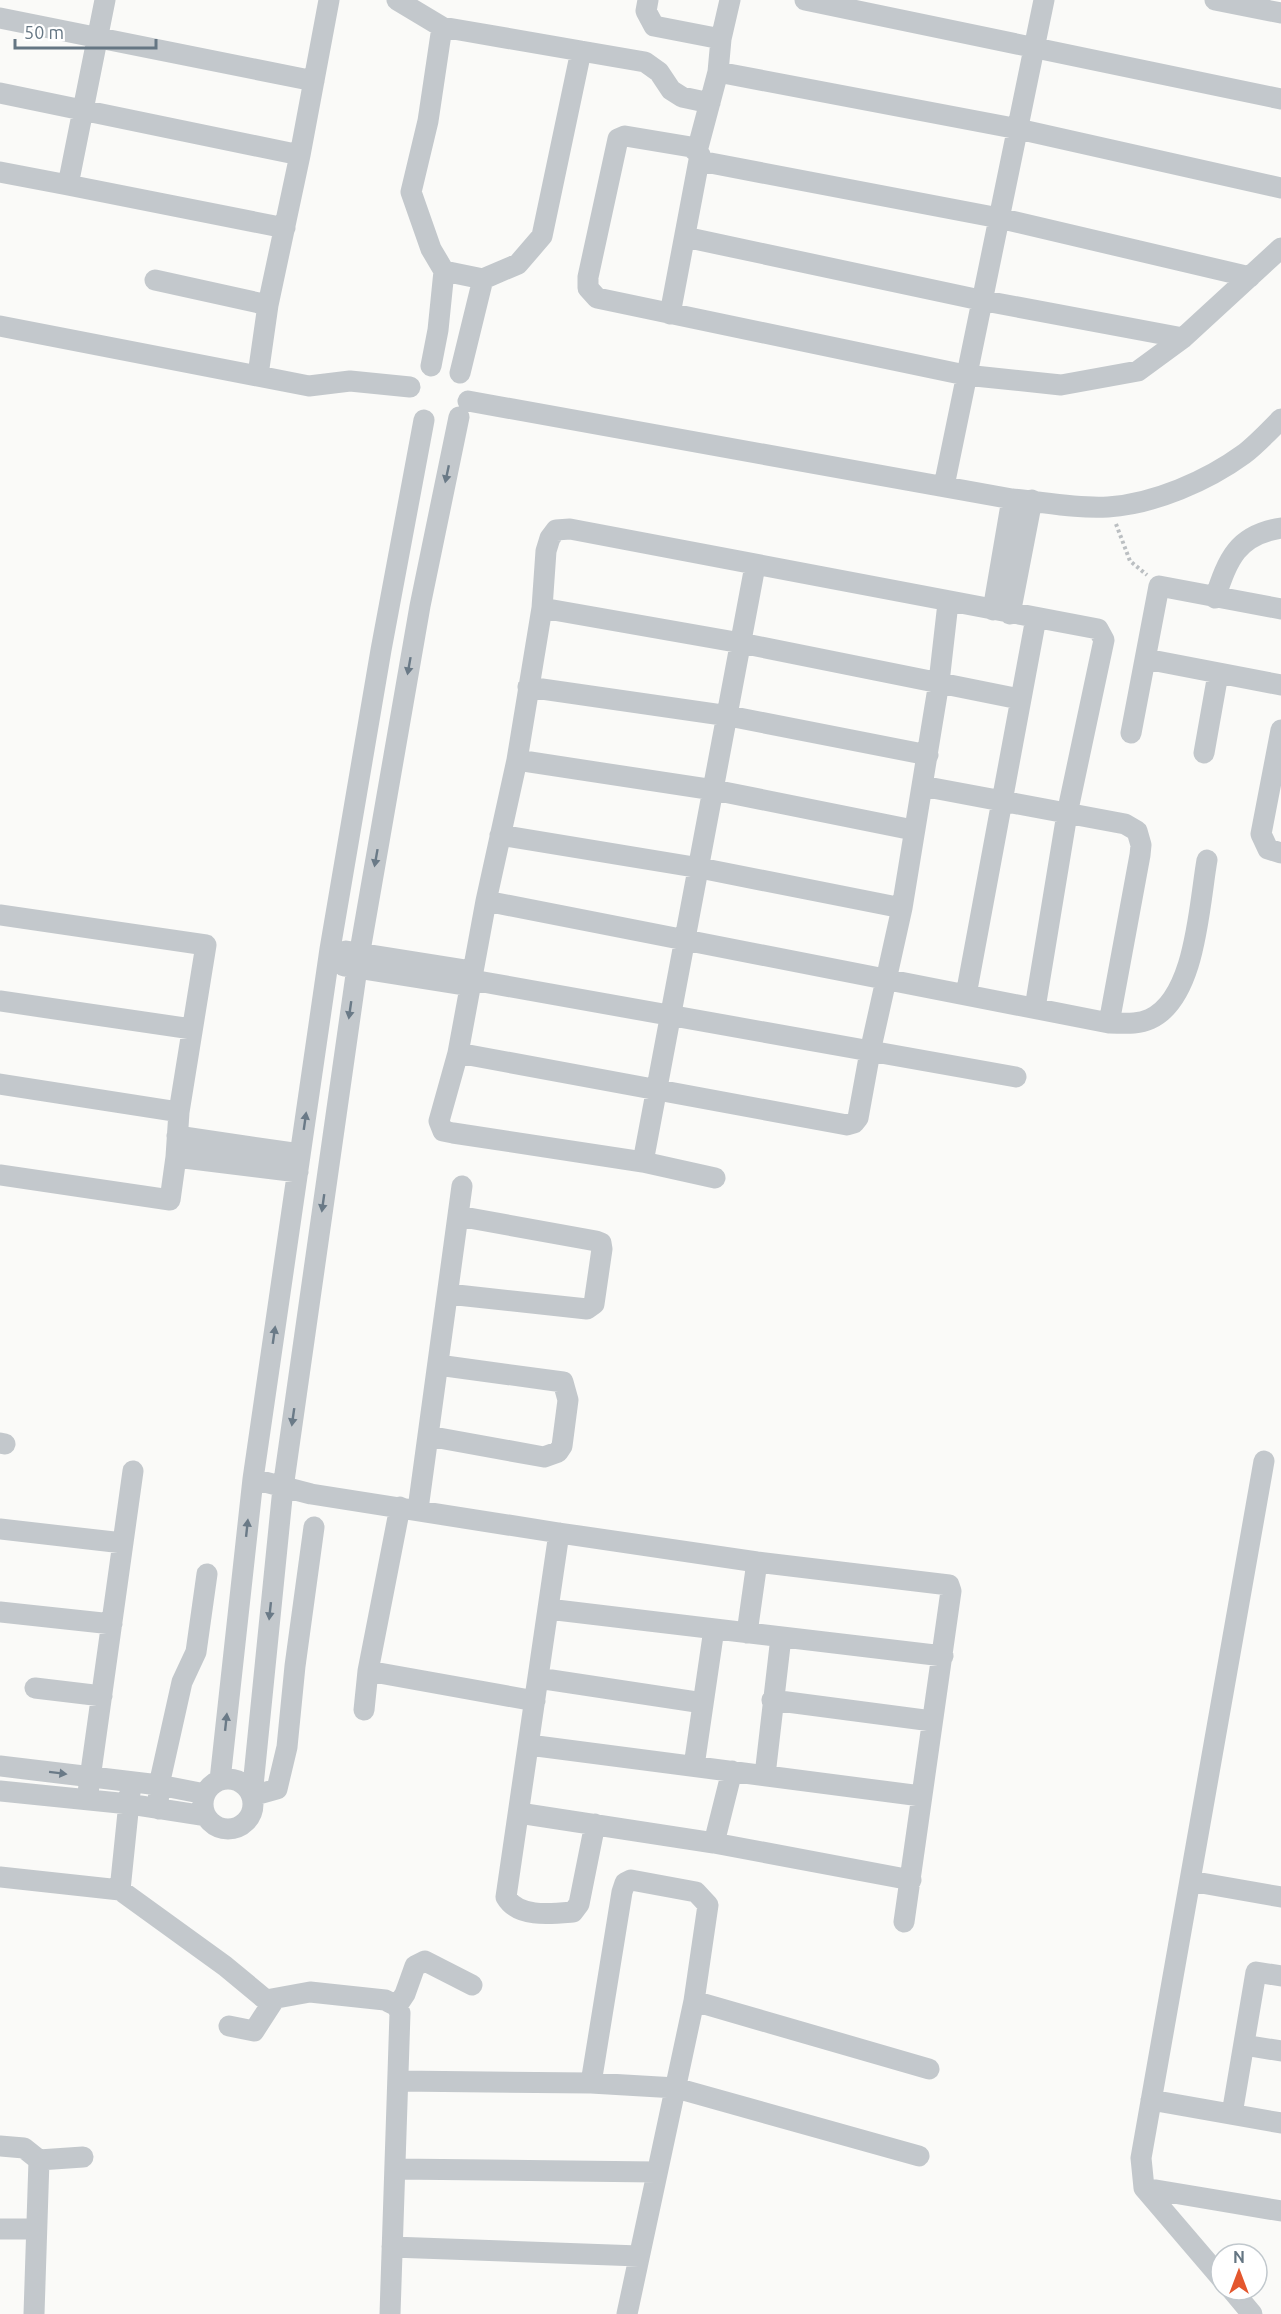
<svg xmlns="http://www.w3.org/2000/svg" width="1281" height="2314" viewBox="0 0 1281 2314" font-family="Ubuntu,sans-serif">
<rect width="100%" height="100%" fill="#fafaf8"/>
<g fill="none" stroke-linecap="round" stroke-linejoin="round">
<path stroke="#bbbfc2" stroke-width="4" stroke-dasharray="3 3" stroke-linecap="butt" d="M1116,524l14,37 17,14"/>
<path stroke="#c3c8cc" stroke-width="21" d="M105,0l-37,185 217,43
M397,0l45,27 -14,94 -17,71 20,57 13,22 -6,59 -7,36
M648,0l-2,11 8,15 67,13
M805,0l476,99
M1215,0l66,13
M0,18l314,63
M442,27l139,24 -39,185 -24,28 -35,15 -23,94
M581,51l64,11 14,10 12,18 11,7 28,6
M718,72l300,57 263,59
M0,93l300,62
M697,151l21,-79 3,-33 9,-39
M700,161l299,57 251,59
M0,172l68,13
M685,237l295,63 203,38
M444,271l39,8
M155,280l113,25
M670,314l30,-159 -9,-8 -66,-11 -7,3 -30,138v11l9,10 368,77 96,10 77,-14 45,-33 98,-90
M0,326l309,60 41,-5 60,6
M258,375l10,-70 32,-150 29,-155
M468,401l544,98c32,3 64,10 96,8 46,-3 99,-26 136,-53 13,-10 25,-23 37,-35
M944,486l100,-486
M1215,598c13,-39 22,-63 66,-70
M542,608l199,35 278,56
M993,610l19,-111
M1010,614l22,-114
M1146,659l135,26
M528,687l201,29 199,39
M1281,730l-20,104 7,15 13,4
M1131,733l28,-147 122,23
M1204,753l14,-79
M517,760l197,30 199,40
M922,786l203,38 12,7 4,14 -1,10 -31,168
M500,835l200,33 202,40
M486,901l623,122c14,0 28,2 41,-4 46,-21 49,-114 57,-159
M0,915l206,30 -27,167 -3,45 122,15
M346,951l126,20
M344,966l126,20
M472,980l544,97
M966,995l70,-377
M0,1001l192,28
M458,1053l389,72 7,-2 4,-5 12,-66 32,-144 37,-226 9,-79
M0,1084l179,28
M177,1136l123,18
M643,1162l112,-596
M0,1175l170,25 6,-43
M715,1178l-72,-16 -190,-29 -10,-2 -4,-10 19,-68 28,-152 31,-141 25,-152 4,-57 4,-13 6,-8 14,-1 528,100 6,11 -37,174 -32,194
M448,1294l139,15 7,-5 8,-55 -1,-6 -5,-2 -138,-25
M428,1436l116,21 14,-5 4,-6 6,-46 -5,-18 -125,-17
M0,1443l5,1
M253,1479l58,15 248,39 198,29 192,23 2,6 -47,331
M418,1509l44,-323
M314,1527l-19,139 -8,81 -10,42 -25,7 31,-308 74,-520 63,-362 39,-189
M0,1529l123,14
M559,1533l-53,364c12,21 45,17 67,15l6,-8 16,-80
M548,1609l395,47
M0,1612l112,12
M747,1633l10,-71
M368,1671l167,30
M538,1678l165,25
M35,1688l67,8
M772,1700l160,21
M364,1710l4,-39 32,-164
M529,1745l392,51
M0,1766l159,19 46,9
M694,1766l20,-137
M765,1775l16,-138
M203 1804a25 25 0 1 1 50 0a25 25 0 1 1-50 0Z
M220,1780l33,-301 77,-530 51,-299 43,-230
M0,1791l129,13 77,12
M87,1800l46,-329
M158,1809l1,-24 23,-103 14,-30 11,-78
M519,1813l195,30 197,37
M714,1843l18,-72
M0,1877l120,13 11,-107
M1190,1881l91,16
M120,1890l105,76 41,34 44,-8 75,8 12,6 3,7 -10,301
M694,2001l235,68
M397,2006l8,-12 10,-28 10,-5 47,24
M229,2026l25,5 20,-31
M1244,2045l37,6
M399,2081l192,2 85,5 243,68
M591,2083l31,-191 3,-9 6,-3 65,12 12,13 -14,96 -67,313
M1151,2100l130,23
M1232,2114l24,-142 25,4
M0,2146l24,2 15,12 -5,154
M39,2160l44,-3
M396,2169l260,3
M1144,2188l137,23
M0,2229h36
M392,2247l247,9
M1221,2278l-77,-90 -3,-30 123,-697
M1232,2290l20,24"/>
</g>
<defs><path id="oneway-solid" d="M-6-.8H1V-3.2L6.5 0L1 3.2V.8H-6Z" transform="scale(1.5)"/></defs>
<g fill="#6a7a87">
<use href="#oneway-solid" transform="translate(447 474) rotate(102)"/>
<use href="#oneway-solid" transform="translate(409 666) rotate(100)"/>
<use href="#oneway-solid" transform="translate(376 858) rotate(100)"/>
<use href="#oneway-solid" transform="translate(350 1010) rotate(98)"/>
<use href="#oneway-solid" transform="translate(305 1121) rotate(-82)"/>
<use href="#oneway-solid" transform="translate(323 1203) rotate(98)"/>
<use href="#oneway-solid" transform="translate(274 1335) rotate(-82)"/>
<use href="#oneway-solid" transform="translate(293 1417) rotate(98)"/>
<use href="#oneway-solid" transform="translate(247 1528) rotate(-84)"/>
<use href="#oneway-solid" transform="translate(270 1611) rotate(96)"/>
<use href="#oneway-solid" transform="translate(226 1722) rotate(-84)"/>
<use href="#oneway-solid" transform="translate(58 1773) rotate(7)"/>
</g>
<g transform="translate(1239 2272)"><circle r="28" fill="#ffffff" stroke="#c1c8cd" stroke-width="1.5"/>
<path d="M0-4.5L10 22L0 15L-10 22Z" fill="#e4572e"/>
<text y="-9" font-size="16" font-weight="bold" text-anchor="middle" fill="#657683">N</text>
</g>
<path d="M15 39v9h141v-9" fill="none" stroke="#657683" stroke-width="3"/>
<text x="24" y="39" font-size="18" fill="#657683" stroke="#ffffff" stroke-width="4.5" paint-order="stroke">50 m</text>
</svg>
